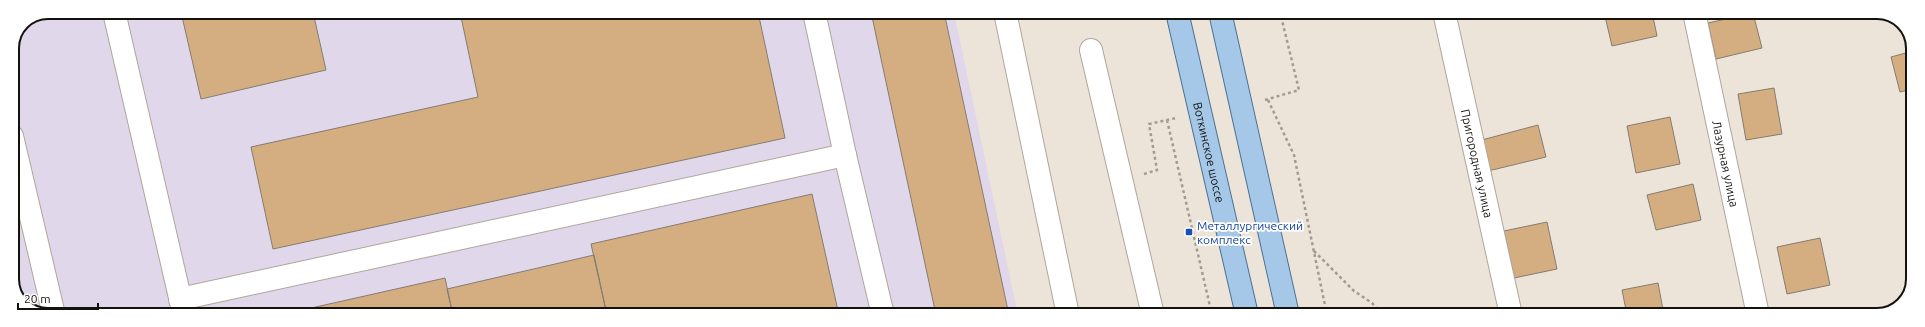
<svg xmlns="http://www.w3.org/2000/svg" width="1925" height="327" viewBox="0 0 1925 327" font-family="Ubuntu,sans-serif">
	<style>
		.commercial { fill: #e1d7eb }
		.building { fill: #d4ae80; stroke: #847c72 }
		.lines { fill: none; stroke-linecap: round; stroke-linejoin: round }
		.minor-casing { stroke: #afa69c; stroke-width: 24 }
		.major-casing { stroke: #4c7192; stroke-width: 24 }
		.path { stroke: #a29b92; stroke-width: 2.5; stroke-dasharray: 3 3; stroke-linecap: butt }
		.minor { stroke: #fff; stroke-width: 22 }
		.major { stroke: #a5c8e8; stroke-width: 22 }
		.transit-dot { fill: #1a4fb4; stroke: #fff; stroke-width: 1.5 }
		.labels { text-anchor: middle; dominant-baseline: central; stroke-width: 3.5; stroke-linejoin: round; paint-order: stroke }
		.street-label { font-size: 12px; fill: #15120e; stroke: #fff }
		.transit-label { font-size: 12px; fill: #164399; stroke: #fff; text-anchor: start }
		.rim { fill: none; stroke: #15120e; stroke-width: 2 }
	</style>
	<rect width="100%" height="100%" fill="#ede4d9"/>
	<path class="commercial" d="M48 12H954L1018 315H43L22 304 12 284V48L23 22Z"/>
	<path class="building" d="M181 12H313L326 70 201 99Z
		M460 12H758L785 138 273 249 251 147 478 97Z
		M871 12H944L1009 315H936Z
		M1604 12H1652L1657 36 1612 46Z
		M1753 13 1762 48 1716 59 1708 23Z
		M1913 51V89L1900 92 1891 57Z
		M1774 88 1782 134 1746 140 1738 94Z
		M1670 117 1680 164 1636 173 1627 126Z
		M1538 125 1546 157 1488 171 1478 141Z
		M1693 184 1701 220 1656 230 1647 195Z
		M812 194 839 315H607L591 244Z
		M1547 222 1557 269 1514 278 1504 231Z
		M1820 238 1830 285 1787 294 1777 247Z
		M594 255 607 315H453L447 289Z
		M445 278 453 315H280Z
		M1658 283 1664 315H1627L1622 290Z"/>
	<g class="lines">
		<defs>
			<g id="minor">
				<path d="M114 12 184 315"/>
				<path d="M814 12 845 155 883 315"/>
				<path d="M1005 12 1068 315"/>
				<path id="s1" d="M1444 12 1511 315"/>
				<path id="s2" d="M1694 12 1758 315"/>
				<path d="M1091 50 1153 315"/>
				<path d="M12 136 54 315"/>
				<path d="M180 299 845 155"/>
			</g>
			<g id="major">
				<path id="s3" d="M1177 12 1247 315"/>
				<path d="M1220 12 1288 315"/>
			</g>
		</defs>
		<use href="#minor" class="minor-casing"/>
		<use href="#major" class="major-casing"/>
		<path class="path" d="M1265 100 1299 90 1280 12
			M1268 100 1294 155 1327 315
			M1167 120 1212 315
			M1144 174 1157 170 1149 124 1176 118
			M1314 251 1354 291 1372 303 1383 315"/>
		<use href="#minor" class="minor"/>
		<use href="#major" class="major"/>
	</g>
	<rect class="transit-dot" x="1185" y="228" width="8" height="8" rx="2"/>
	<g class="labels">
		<g class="street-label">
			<text stroke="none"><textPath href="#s3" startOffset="144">Воткинское шоссе</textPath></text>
			<text stroke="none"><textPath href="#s1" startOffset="155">Пригородная улица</textPath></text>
			<text stroke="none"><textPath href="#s2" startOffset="155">Лазурная улица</textPath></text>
		</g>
		<g class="transit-label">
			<text x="1197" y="225">Металлургический<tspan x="1197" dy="14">комплекс</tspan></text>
		</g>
	</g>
	<path d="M0 0H1925V327H0ZM48 19H1877A29 29 0 0 1 1906 48V279A29 29 0 0 1 1877 308H48A29 29 0 0 1 19 279V48A29 29 0 0 1 48 19Z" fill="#fff" fill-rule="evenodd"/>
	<path class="rim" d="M48 19H1877A29 29 0 0 1 1906 48V279A29 29 0 0 1 1877 308H48A29 29 0 0 1 19 279V48A29 29 0 0 1 48 19Z"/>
	<path d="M18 303v6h80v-6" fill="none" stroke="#15120e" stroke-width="2"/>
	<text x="24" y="303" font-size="12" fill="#15120e" stroke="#ffffff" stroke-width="3" paint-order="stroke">20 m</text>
</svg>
